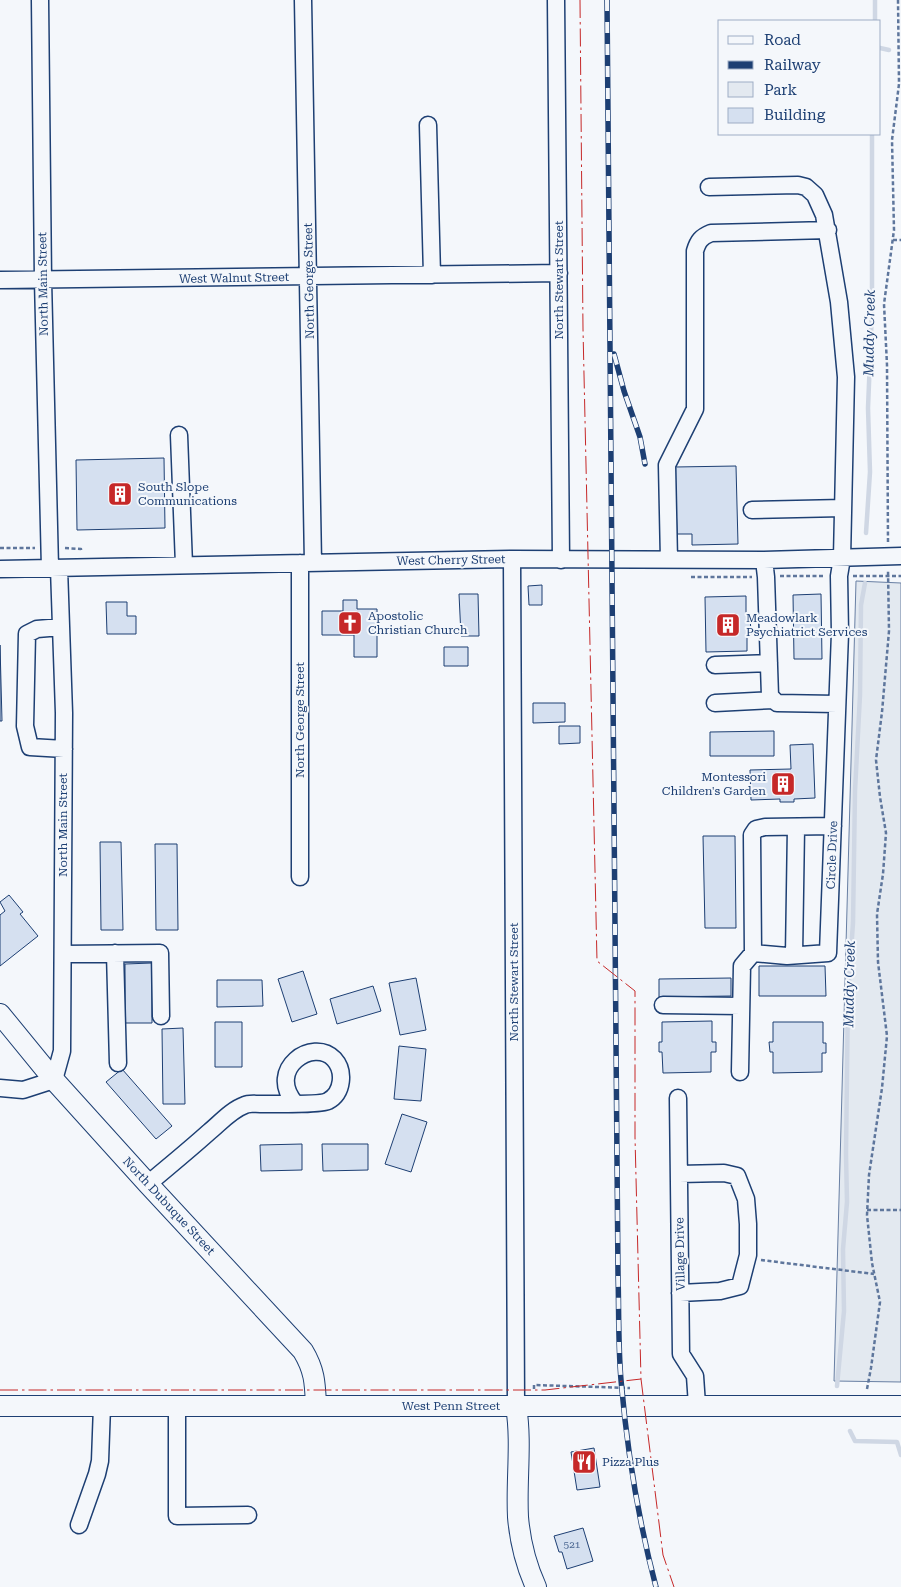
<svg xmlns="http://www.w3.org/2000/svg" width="901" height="1587" viewBox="0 0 901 1587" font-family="'Roboto Serif',serif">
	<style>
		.green { fill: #e3e9f0; stroke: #687fa3 }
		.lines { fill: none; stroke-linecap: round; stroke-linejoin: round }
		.stream { stroke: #cfd7e4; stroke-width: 4.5 }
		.building { fill: #d5e0f0; stroke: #1d3f73 }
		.minor-casing { stroke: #1d3f73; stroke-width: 19 }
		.major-casing { stroke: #1d3f73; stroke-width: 22 }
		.path { stroke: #5e769c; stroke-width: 2.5; stroke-dasharray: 4 2.5; stroke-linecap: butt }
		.minor { stroke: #f4f7fb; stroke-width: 16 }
		.major { stroke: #f4f7fb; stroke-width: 20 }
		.rail-casing { stroke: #1d3f73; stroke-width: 5.5 }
		.rail { stroke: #f4f7fb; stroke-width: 4; stroke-dasharray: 11; stroke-linecap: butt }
		.power { stroke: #c62828; stroke-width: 1; stroke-dasharray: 18 4 2.5 4; stroke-linecap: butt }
		.labels { text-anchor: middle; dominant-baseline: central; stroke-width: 4; stroke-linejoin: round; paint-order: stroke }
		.number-label { font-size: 10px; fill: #4b6792 }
		.street-label { font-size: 12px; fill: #1d3f73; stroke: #f4f7fb }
		.poi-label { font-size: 12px; fill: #1d3f73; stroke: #f4f7fb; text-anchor: start }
		.water-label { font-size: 14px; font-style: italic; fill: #1d3f73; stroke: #f4f7fb }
	</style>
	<rect width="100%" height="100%" fill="#f4f7fb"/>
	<path class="green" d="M856 581 901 583V1382L834 1381Z"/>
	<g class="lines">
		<path class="stream" d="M875 21V0
			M880 48 889 50
			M866 533 870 472 868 408 872 310V134
			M837 1386 844 1311 843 1249 847 1202 846 1154 848 994 853 923 855 791 860 695 861 605 865 583
			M850 1431 855 1441 897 1442 901 1455"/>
	</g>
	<path class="building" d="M164 458 165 528 77 530 76 460Z
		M736 466 738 544 692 545V534H677L675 467Z
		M542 585V605H529L528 586Z
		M459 594H478L479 636H461Z
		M821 594 822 659H794L793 595Z
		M746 596V614H750L751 635H747V651L706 652 705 597Z
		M343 600H357V609H377V657H354V635H322V611H343Z
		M106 602H127V616H136V634H107Z
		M0 645 2 721H0Z
		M444 647H468V666H444Z
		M533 703H565V722L533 723Z
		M559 726H580V743L559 744Z
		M774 731V756H710V732Z
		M813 744 815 798 794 799V802H780V799L751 800 750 770 791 769 790 745Z
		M703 836H735L736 928H705Z
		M100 842H121L123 930H101Z
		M155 844H177L178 930H156Z
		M9 895 23 912 20 914 38 936 0 966V915L5 911 0 902Z
		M152 963V1023H125V964Z
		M759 966H825L826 996H759Z
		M303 971 317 1014 292 1022 278 979Z
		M416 978 426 1030 400 1035 389 983Z
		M731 978V996L659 997V979Z
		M217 980H262L263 1006 217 1007Z
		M373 986 381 1011 337 1024 330 999Z
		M712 1021V1042H716V1052H711V1072L663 1073 662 1052H659V1042H662V1022Z
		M215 1022H242V1067H215Z
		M773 1022H823V1043H826V1053H822V1072L773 1073V1052H770L769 1042H773Z
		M183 1028 185 1104H163L162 1029Z
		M399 1046 426 1049 421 1101 394 1099Z
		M122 1069 172 1126 156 1139 106 1082Z
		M402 1114 427 1122 411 1172 385 1164Z
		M302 1144V1170L261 1171 260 1145Z
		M322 1144H368V1170L323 1171Z
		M594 1448 600 1487 577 1490 571 1452Z
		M583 1528 593 1561 567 1569 562 1552H559L554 1536Z"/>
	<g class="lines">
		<defs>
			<path id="minor" d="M40 0 43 280 50 568
				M303 0 313 563
				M556 0 561 560
				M428 125 432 275
				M709 187 798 185 806 187 815 195 824 215 839 302 846 377 842 558 839 576 840 633 828 953 787 956 753 953 742 966 740 1072
				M0 280 559 273
				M179 435 184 565
				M752 510 843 508
				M512 559 516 1406
				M669 560 667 465 695 409V251C698 241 701 237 711 233L828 230
				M764 560 766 577 770 696 777 703 837 704
				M300 563V877
				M0 569 512 559 764 560 901 556
				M61 627 37 629 27 634 25 726 30 747 64 749
				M715 665 769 663
				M715 703 774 700
				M115 953 118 1063
				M753 953 752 835 756 829 765 827 833 826
				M63 954 160 953 161 1016
				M794 955 796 827
				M663 1005 741 1006
				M0 1088 23 1090 54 1080 62 1051 64 713 59 568
				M678 1098 681 1354 695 1376 697 1405
				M679 1174 724 1173 737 1176 746 1199 748 1224V1255L740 1286 720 1291 680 1293
				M148 1184C168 1167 189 1150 209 1132 220 1123 231 1110 245 1105 249 1103 255 1104 260 1104 272 1104 321 1105 328 1101 343 1093 345 1071 334 1059 313 1037 266 1069 295 1103
				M177 1405V1516L248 1515
				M79 1525 97 1474 100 1461 102 1406"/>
			<path id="major" d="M0 1014 54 1080 148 1184 303 1351C315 1371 315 1384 316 1405
				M0 1406H901
				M516 1406C522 1443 516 1480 518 1517 520 1541 526 1565 536 1587"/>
		</defs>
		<use href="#minor" class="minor-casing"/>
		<use href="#major" class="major-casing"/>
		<path class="path" d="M893 240H901
			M888 542 887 365 884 304 894 230 892 140 899 84 898 0
			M0 548H35
			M65 548 81 549V552
			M780 576H825
			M853 576H901
			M691 577H752
			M867 1210H901
			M761 1260 874 1274
			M534 1389V1385L630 1388
			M867 1389 871 1368 880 1302 872 1263 867 1215 869 1175 882 1088 887 1036 878 962 877 914 883 874 886 833 880 797 876 760 882 712 889 631 888 570"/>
		<use href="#minor" class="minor"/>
		<use href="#major" class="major"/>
		<defs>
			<path id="rail" d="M607 0 618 1274C619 1309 618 1345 621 1380 627 1450 638 1519 656 1587
				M614 354 624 391 640 437 645 464"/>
		</defs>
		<use href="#rail" class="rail-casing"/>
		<use href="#rail" class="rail"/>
		<path class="power" d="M580 0 583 329 597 961 635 991V1137L641 1379 663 1555 674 1587
			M0 1390H545L641 1379"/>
	</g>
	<defs>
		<symbol id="building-square" viewBox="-11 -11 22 22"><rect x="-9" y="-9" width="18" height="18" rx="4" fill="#c62828" stroke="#f4f7fb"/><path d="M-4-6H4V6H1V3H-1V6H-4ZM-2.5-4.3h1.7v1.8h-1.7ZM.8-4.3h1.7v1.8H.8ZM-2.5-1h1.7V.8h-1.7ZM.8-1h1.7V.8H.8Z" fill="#fff"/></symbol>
		<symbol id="church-square" viewBox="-11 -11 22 22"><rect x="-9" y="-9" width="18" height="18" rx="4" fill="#c62828" stroke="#f4f7fb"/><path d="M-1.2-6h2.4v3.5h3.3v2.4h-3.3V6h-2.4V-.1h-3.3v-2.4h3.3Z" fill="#fff"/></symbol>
		<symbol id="restaurant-square" viewBox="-11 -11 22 22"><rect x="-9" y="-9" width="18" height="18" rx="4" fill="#c62828" stroke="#f4f7fb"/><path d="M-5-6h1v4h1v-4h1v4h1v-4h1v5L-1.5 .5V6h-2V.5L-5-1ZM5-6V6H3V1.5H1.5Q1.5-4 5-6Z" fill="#fff"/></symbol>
	</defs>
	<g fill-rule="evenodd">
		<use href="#building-square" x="106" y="480" width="28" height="28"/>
		<use href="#church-square" x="336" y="609" width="28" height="28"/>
		<use href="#building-square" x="714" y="611" width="28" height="28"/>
		<use href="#building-square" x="769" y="770" width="28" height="28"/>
		<use href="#restaurant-square" x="570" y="1448" width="28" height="28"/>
	</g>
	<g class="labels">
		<g class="number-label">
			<text x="572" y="1544">521</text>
		</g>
		<g class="street-label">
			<text transform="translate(234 278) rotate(-1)">West Walnut Street</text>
			<text transform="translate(559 280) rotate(-90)">North Stewart Street</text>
			<text transform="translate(309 281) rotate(-91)">North George Street</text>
			<text transform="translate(43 284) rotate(-91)">North Main Street</text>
			<text transform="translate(451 560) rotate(-1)">West Cherry Street</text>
			<text transform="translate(300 720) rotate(-90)">North George Street</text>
			<text transform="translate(63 825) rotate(-90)">North Main Street</text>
			<text transform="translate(832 855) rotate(-88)">Circle Drive</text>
			<text transform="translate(514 982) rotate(-90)">North Stewart Street</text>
			<text transform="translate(169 1206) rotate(47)">North Dubuque Street</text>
			<text transform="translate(680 1254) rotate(-91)">Village Drive</text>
			<text x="451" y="1406">West Penn Street</text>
		</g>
		<g class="poi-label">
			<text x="138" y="487">South Slope<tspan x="138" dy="14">Communications</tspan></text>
			<text x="368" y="616">Apostolic<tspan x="368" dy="14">Christian Church</tspan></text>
			<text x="746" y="618">Meadowlark<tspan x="746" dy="14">Psychiatrict Services</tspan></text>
			<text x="766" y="777" text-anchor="end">Montessori<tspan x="766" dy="14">Children's Garden</tspan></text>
			<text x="602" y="1462">Pizza Plus</text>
		</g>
		<g class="water-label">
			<text transform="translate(869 333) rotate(-89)">Muddy Creek</text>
			<text transform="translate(849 984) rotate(-89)">Muddy Creek</text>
		</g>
	</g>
	<rect x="718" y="20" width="162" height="115" fill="#f4f7fb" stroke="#9eadc5"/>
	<rect x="728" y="36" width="25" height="8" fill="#f4f7fb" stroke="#9eadc5"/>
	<text x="764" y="45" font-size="15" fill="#1d3f73">Road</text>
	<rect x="728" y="61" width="25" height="8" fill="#1d3f73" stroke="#9eadc5"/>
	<text x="764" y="70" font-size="15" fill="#1d3f73">Railway</text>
	<rect x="728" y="82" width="25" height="15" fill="#e3e9f0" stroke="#9eadc5"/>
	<text x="764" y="95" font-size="15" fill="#1d3f73">Park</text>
	<rect x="728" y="108" width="25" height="15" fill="#d5e0f0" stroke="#9eadc5"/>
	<text x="764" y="120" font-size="15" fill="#1d3f73">Building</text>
</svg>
